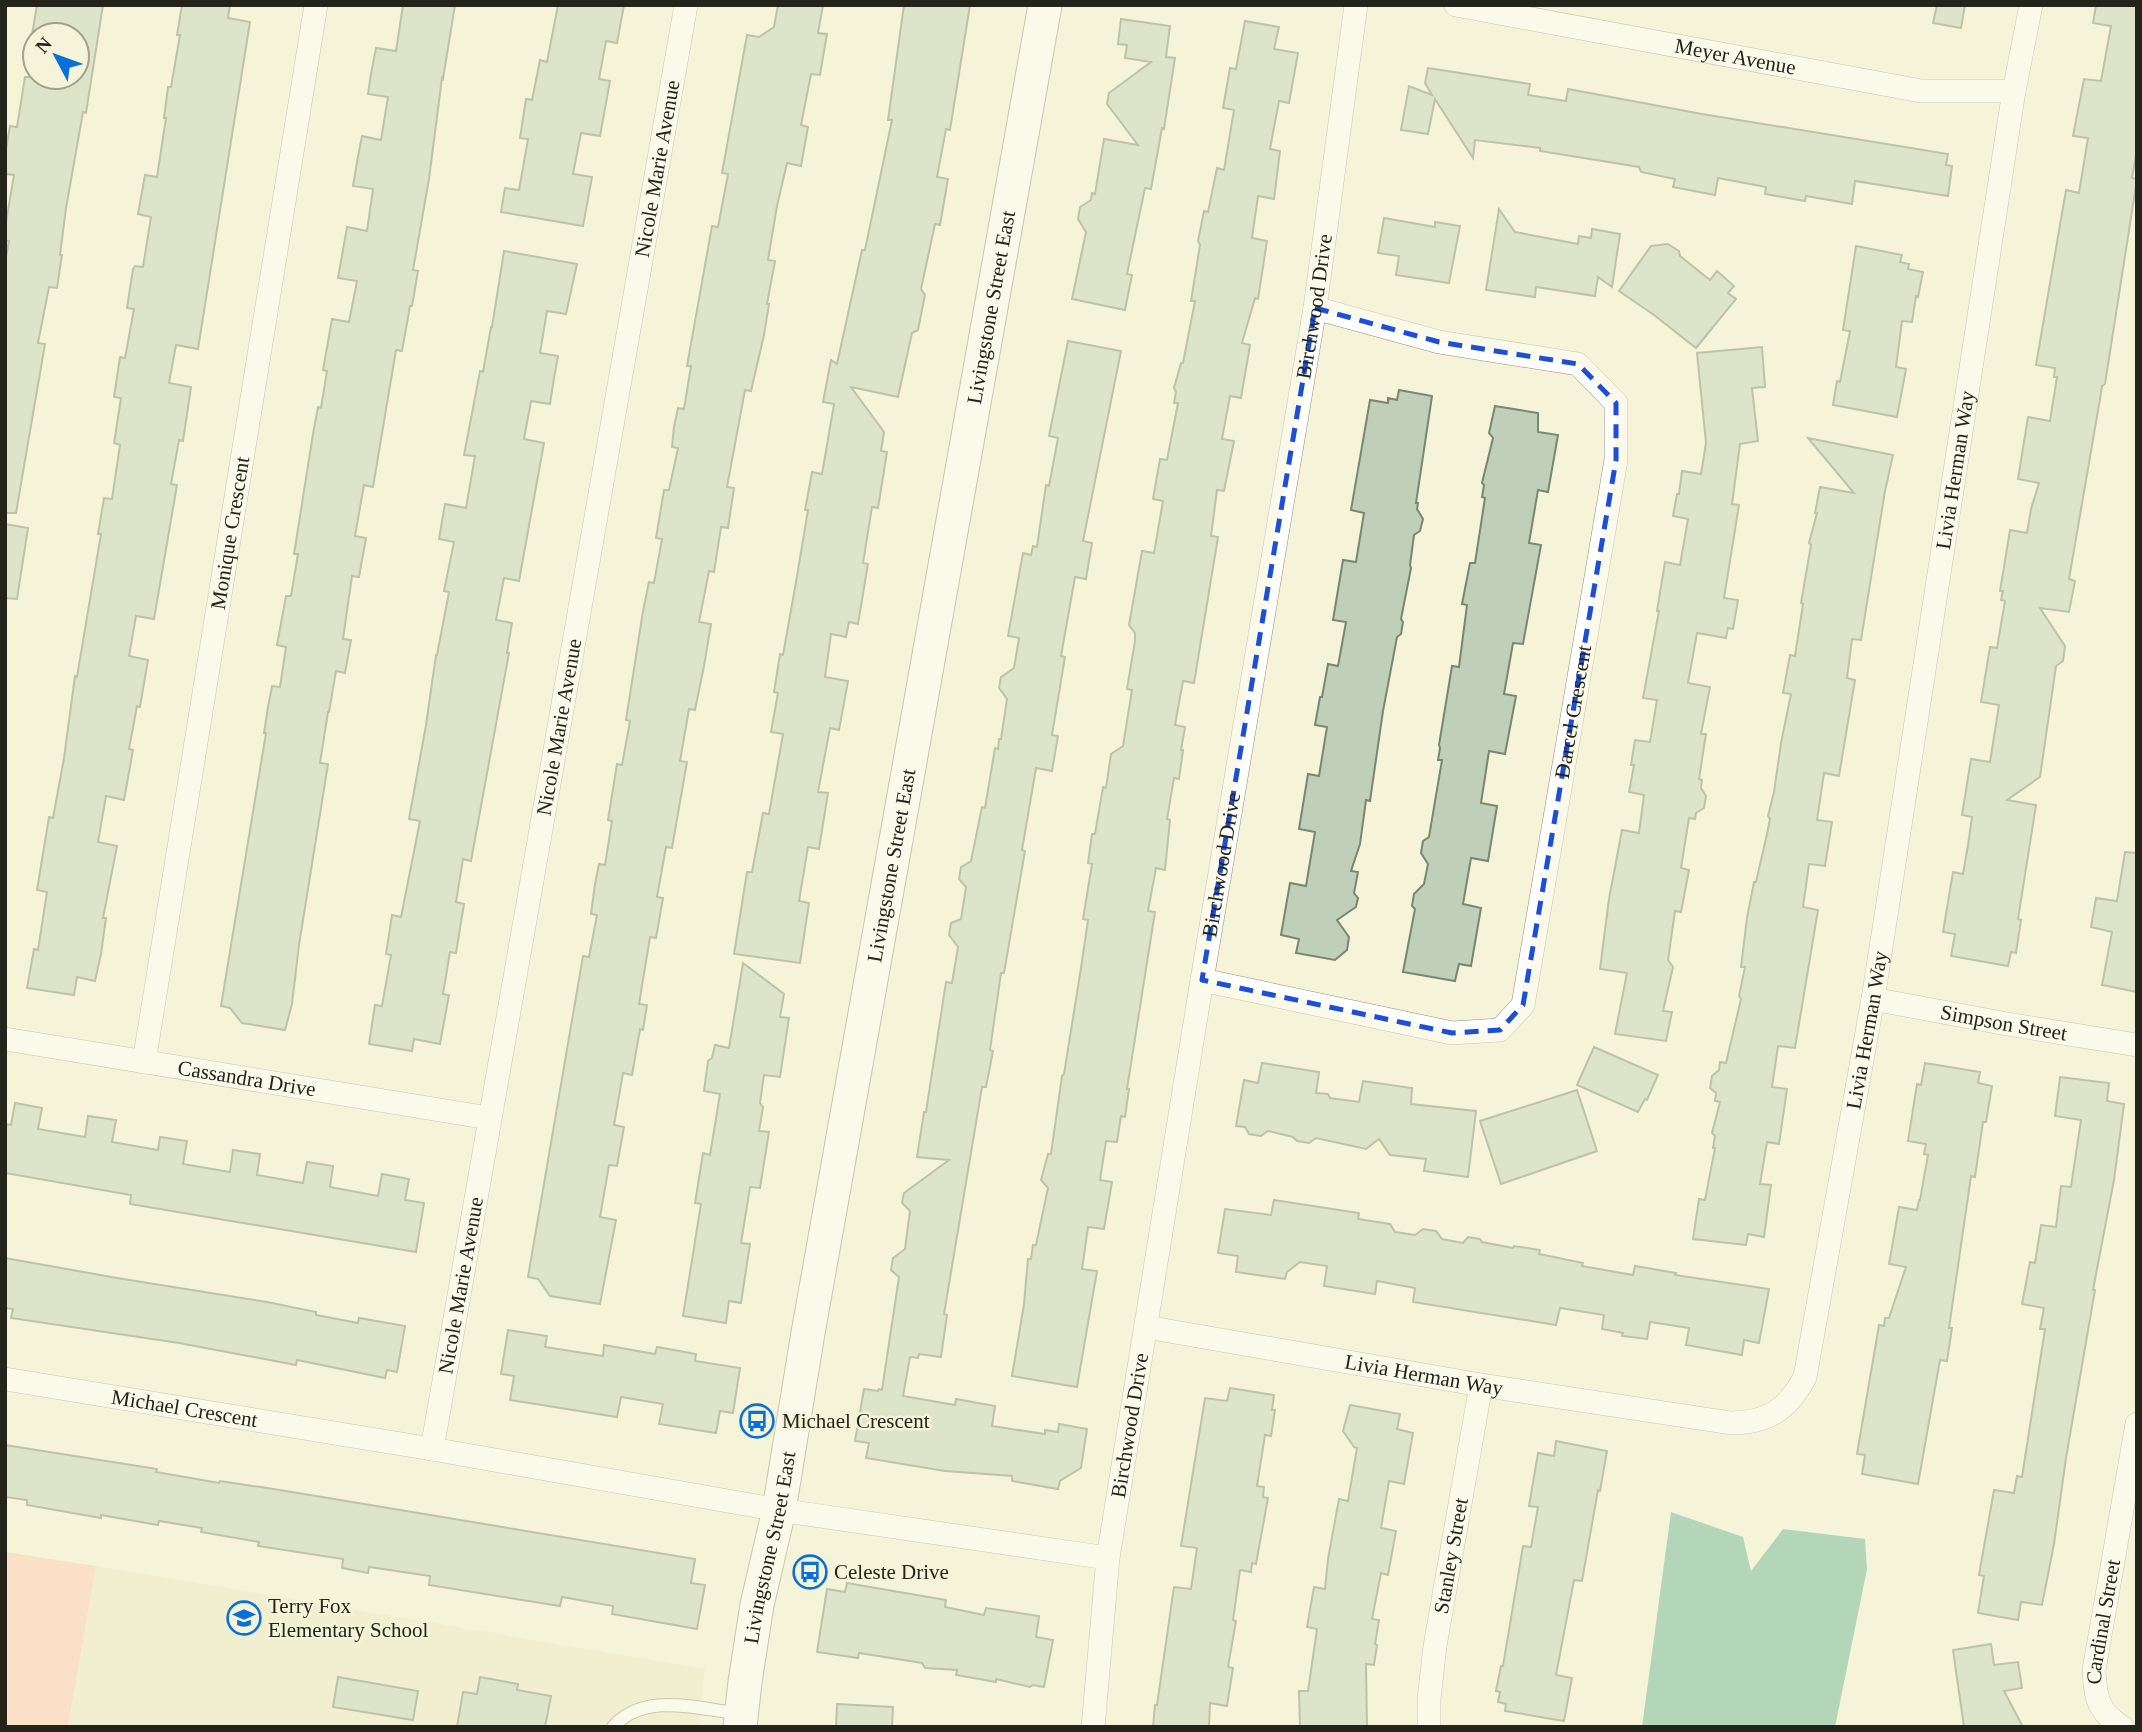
<svg xmlns="http://www.w3.org/2000/svg" width="2142" height="1732" viewBox="0 0 2142 1732" font-family="'Times New Roman',serif">
	<style>
		.built { fill: #ebe9c6 }
		.green { fill: #fec8b1 }
		.water { fill: #64b191 }
		.building { fill: #c0d0b8; stroke: #788771; stroke-width: 2 }
		.lines { fill: none; stroke-linecap: round; stroke-linejoin: round }
		.lane-casing { stroke: #919076; stroke-width: 14 }
		.street-casing { stroke: #919076; stroke-width: 24 }
		.secondary-casing { stroke: #919076; stroke-width: 35 }
		.lane { stroke: #fff; stroke-width: 12 }
		.street { stroke: #fff; stroke-width: 23 }
		.secondary { stroke: #fff; stroke-width: 33 }
		.marked { fill: none; stroke: #1d4ed8; stroke-width: 5; stroke-dasharray: 14 9; stroke-linejoin: round }
		.labels { text-anchor: middle; dominant-baseline: central; stroke-width: 5; stroke-linejoin: round; paint-order: stroke }
		.street-label { font-size: 21px; fill: #25241a; stroke: #f5f4d8 }
		.poi-label { font-size: 21px; fill: #25241a; stroke: #f5f4d8; text-anchor: start }
	</style>
	<rect width="100%" height="100%" fill="#f5f4d8"/>
	<path class="built" d="M96 1566 705 1669 699 1727H68Z"/>
	<path class="green" d="M5 1552 96 1566 68 1727H5Z"/>
	<path class="water" d="M1671 1512 1743 1537 1751 1571 1783 1529 1865 1539 1867 1569 1835 1727H1642Z"/>
	<path class="building" d="M37 5H103L86 113 83 112 66 208 60 255H62L57 288 49 287 38 343 45 344 16 513H5V262L9 241H5V228L14 175 5 174V155L10 126 17 127 25 77H77V35H32Z
		M182 5H230L228 18 250 22 198 349 176 345 169 383 191 387 183 441 179 440 171 484 177 485 154 619 136 616 129 656 148 660 140 707 137 706 129 749 133 750 124 800 106 796 98 842 117 846 103 918H106L101 954 95 981 77 977 74 995 27 988 34 949 38 950 47 892 37 890 49 817 53 818 64 758 75 676 77 677 101 534H98L104 498 112 499 120 445 114 443 121 398 114 397 120 357 125 358 134 309 127 308 133 269 135 266 143 267 151 217 138 214 145 175 157 177 166 118H164L168 87H171L180 35H177Z
		M403 5H455L443 79 442 78 429 179 413 270 418 271 412 306H410L402 351 396 350 373 487 364 485 355 536 366 538 359 577 352 576 343 639 351 640 345 673 336 671 329 712H328L320 763 328 764 299 945 292 1004 285 1030 242 1023 230 1008 221 1006 266 733H264L268 707 272 686 280 687 286 647 277 645 286 596H291L298 554H294L313 434 318 407 321 408 327 371 323 370 332 319 349 322 357 281 338 278 347 227 367 231 373 189 353 186 357 162 362 136 381 140 388 97 368 94 371 74 376 48 396 51Z
		M558 5H624L617 43 606 41 599 79 610 81 600 136 581 133 573 174 592 177 583 226 501 212 505 188 519 190 528 139 520 138 526 99 532 100 540 60 547 62Z
		M778 5H823L818 33 827 34 820 75 811 74 801 125 808 127 801 166 787 163 777 206 768 260 775 261 767 304H769L764 335 751 391 745 390 727 487 734 488 728 528 721 527 714 572 709 571 699 622 711 624 704 666 695 710 689 709 680 761 687 762 672 848 666 847 657 897 663 898 656 938 650 937 639 1004 647 1005 643 1030 640 1029 632 1075 623 1073 614 1125 624 1127 617 1166 609 1165 600 1217 616 1220 600 1304 550 1296 538 1279 528 1277 583 956 589 957 597 915 591 914 595 884 599 864 605 865 612 821 608 820 613 789 617 764 622 765 630 721 626 720 643 611 649 582 654 583 662 539 656 538 664 490H669L678 448 672 447 674 427 678 408 684 409 691 366H687L712 226 718 227 728 174 722 173 747 35 759 37 774 27Z
		M904 5H970L950 130 946 129 937 177 948 179 940 225 935 224 921 289 925 295 918 330 912 333 898 397 851 387 884 432 881 451 887 452 878 508 872 507 863 563 868 564 858 624 849 622 846 637 831 634 825 677 848 681 839 730 830 728 818 792 828 793 819 849 808 847 799 901 809 903 800 963 734 954 747 872H752L763 813 769 814 783 734 771 732 778 693 774 692 780 654 783 655 796 582 808 510H805L812 472 822 474 834 404 823 402 831 360 837 364 862 250H865L892 120H888Z
		M1937 5H1965L1961 28 1933 23Z
		M2096 5H2137V149L2132 178 2137 179 2105 384 2102 386 2100 399 2069 579 2075 581 2069 612 2040 608 2065 646 2063 661 2056 666 2040 777 2007 800 2036 805 2018 919 2021 920 2016 953 2011 952 2008 966 1951 956 1955 934 1943 932 1953 872 1963 874 1968 845 1972 817 1962 815 1971 759 1990 762 1999 705 1981 702 1990 647 1997 648 2005 601 2001 600 2003 591H2000L2010 530 2027 533 2031 509 2039 483 2018 479 2028 417 2050 421 2057 377H2054L2055 368 2036 365 2066 190 2079 193 2088 138 2073 136 2084 79 2101 81 2111 26 2093 23Z
		M1121 19 1170 26 1166 57 1175 58 1164 129 1162 128 1151 189 1145 188 1127 274 1132 275 1125 310 1072 299 1086 232 1078 219 1080 207 1091 200 1092 193 1095 194 1104 139 1138 145 1107 104 1109 93 1151 62 1125 58 1127 45 1118 44Z
		M1245 21 1279 27 1274 49 1298 53 1289 103 1279 101 1270 149 1280 151 1274 199 1258 196 1252 238 1267 241 1258 299 1255 298 1242 343 1250 345 1241 398 1230 396 1222 439 1234 441 1224 491 1217 490 1211 536 1218 537 1194 683 1183 681 1175 725 1185 727 1181 750H1183L1179 779 1174 778 1167 819 1170 820 1165 870 1156 868 1148 911 1155 912 1127 1089H1129L1125 1117 1121 1116 1117 1142 1106 1141 1100 1180 1112 1182 1104 1229 1088 1227 1082 1269 1097 1271 1077 1387 1012 1376 1024 1304 1028 1259H1031L1033 1245H1036L1048 1188 1041 1180 1048 1154H1051L1062 1076 1064 1074 1081 968 1088 920 1083 919 1092 864 1088 863 1092 834H1095L1103 787 1106 788 1111 754 1123 746 1132 690 1127 689 1135 641V633L1129 625 1142 551 1154 553 1163 501 1153 499 1160 459 1167 460 1178 403H1174L1176 392 1174 388 1181 363H1183L1195 301H1191L1200 245 1198 241 1204 211 1208 212 1217 168 1224 170 1234 110 1223 108 1230 68 1236 69Z
		M1428 68 1530 84 1528 95 1566 101 1568 89 1702 114 1948 154 1946 165 1952 166 1948 196 1855 181 1852 204 1806 196 1805 201 1765 194 1766 187 1718 178 1715 195 1673 187 1675 179 1641 172 1639 167 1540 151V148L1475 140 1473 158 1435 99 1428 134 1401 130 1409 86 1432 95 1425 83Z
		M1499 209 1515 232 1578 244 1579 236 1591 238 1592 229 1620 234 1612 287 1598 277 1595 296 1536 287 1535 297 1486 290Z
		M1384 218 1435 227V222L1460 226 1449 283 1396 275 1399 256 1378 253Z
		M1668 244 1679 251 1680 256 1710 280 1717 271 1734 286 1728 293 1736 299 1696 348 1654 315 1619 291 1651 246Z
		M1856 246 1902 255 1900 262 1909 264 1908 269 1923 272 1918 297 1916 296 1912 322 1902 321 1896 367 1906 369 1897 417 1833 405 1837 381 1840 382 1850 331 1843 330Z
		M504 251 577 264 566 314 547 311 540 353 558 356 554 378 550 404 531 401 524 439 544 443 519 581 504 578 496 620 512 623 507 653H509L471 861 463 859 456 902 464 904 456 953 450 952 443 994 449 995 440 1044 414 1039 412 1051 369 1044 375 1005 382 1006 391 955 386 954 392 915 401 917 420 821 409 819 426 725 436 655H437L449 592 444 591 454 542 439 539 445 504 466 508 475 456 464 455 480 371 483 372 491 327H492Z
		M1068 341 1121 351 1083 541 1092 543 1086 579 1075 577 1061 656 1065 657 1052 735 1058 736 1052 771 1036 768 1022 850 1025 851 1004 973H1001L990 1050 993 1051 986 1087H982L944 1314 947 1315 941 1357 919 1354 918 1358 910 1357 903 1396 955 1405 956 1399 995 1406 992 1426 1045 1434V1430L1058 1432 1059 1424 1087 1429 1081 1468 1060 1481 1058 1489 1012 1481V1476L945 1471 866 1458 869 1443 855 1441 864 1389 878 1391 879 1389 882 1390 899 1277 891 1270 893 1258 905 1249 910 1211 902 1203 904 1193 949 1160 917 1157 924 1112H926L946 982 952 983 958 947 949 935 951 923 961 919 966 887 959 879 961 867 971 861 982 807 985 808 995 748 998 749 999 739H1001L1007 699 999 688 1001 677 1014 668 1019 638 1008 636 1023 553 1031 555 1033 546 1037 547 1046 485 1049 486 1058 438 1049 436Z
		M1762 347 1765 387 1752 388 1758 441 1740 444 1732 504 1739 505 1724 598 1738 600 1733 629 1728 628 1726 638 1697 633 1688 683 1710 687 1701 734H1706L1699 779 1702 780 1701 788 1706 796 1704 808 1696 813 1695 819 1689 818 1681 868 1689 870 1681 912 1675 911 1668 960 1673 967 1663 1011 1672 1012 1666 1041 1615 1034 1627 973 1600 969 1609 899 1622 830 1639 833 1644 795 1629 792 1634 765H1631L1635 740 1650 742 1657 700 1643 698 1659 611H1657L1665 562 1680 565 1688 519 1673 516 1677 494H1679L1682 471 1701 474 1706 443 1697 353Z
		M1399 390 1432 396 1416 503H1418L1417 509 1423 519 1420 531 1414 535 1410 565 1411 568 1401 619 1403 622 1401 634 1397 637 1383 711 1370 801 1366 800 1360 844 1351 871 1358 872 1354 893 1358 898 1356 907 1337 920 1349 937 1347 950 1335 960 1296 953 1299 939 1281 935 1290 883 1306 886 1315 832 1299 829 1308 774 1319 776 1327 727 1315 725 1320 697H1322L1328 664 1338 666 1346 622 1333 620 1343 560 1356 562 1364 513 1351 510 1370 400 1388 403V398L1397 400Z
		M1495 406 1538 413V432L1558 435 1548 492 1538 490 1529 543 1541 545 1523 644 1513 643 1504 694 1516 696 1505 754 1489 751 1481 803 1497 806 1488 861 1471 858 1463 904 1481 908 1471 966 1459 964 1455 981 1403 972 1415 909 1412 906 1414 894 1424 884 1428 864 1421 853 1423 841 1429 837 1442 760H1438L1440 748 1439 745 1452 666 1459 667 1467 605 1462 604 1470 563H1475L1485 498 1482 497 1484 485 1482 483 1493 438 1489 433Z
		M1808 438 1893 455 1885 491 1861 640 1852 639 1847 678 1855 680 1839 776 1824 773 1817 820 1832 822 1825 866 1809 864 1803 907 1818 910 1795 1048 1778 1046 1772 1087 1787 1089 1779 1144 1767 1142 1760 1184 1771 1185 1764 1237 1748 1234 1746 1245 1693 1239 1699 1199 1705 1200 1715 1148H1713L1715 1136 1712 1133 1720 1102 1715 1101 1716 1093 1710 1088 1712 1076 1719 1070 1720 1062 1726 1063 1741 999 1739 996 1745 967H1741L1747 918 1754 882H1756L1767 834 1770 819 1768 816 1774 792 1781 743 1791 694 1783 693 1790 655 1795 656 1803 604 1801 603 1811 545 1809 543 1817 513H1815L1820 487 1854 493Z
		M5 524 28 528 17 599 5 598Z
		M2125 852 2137 853V992L2102 985 2112 932 2091 927 2096 898 2117 901Z
		M743 963 784 994 780 1017 789 1018 780 1077 764 1075 760 1103 763 1107 759 1131 769 1132 760 1188 750 1187 741 1243 750 1244 741 1303 729 1301 726 1323 683 1316 701 1204 695 1203 703 1153 710 1155 720 1094 704 1091 708 1061 712 1058 715 1045 729 1048Z
		M1594 1047 1658 1075 1647 1100 1645 1099 1638 1112 1577 1085Z
		M1262 1063 1319 1072 1316 1093 1328 1094 1330 1098 1359 1102 1363 1081 1412 1088 1411 1104 1476 1111 1468 1177 1424 1171 1426 1159 1390 1155 1379 1139 1366 1149 1316 1138 1309 1143 1297 1141 1293 1137 1268 1131 1261 1136 1249 1134 1245 1127 1236 1126 1244 1080 1258 1083Z
		M1925 1063 1980 1072 1978 1083 1992 1086 1986 1122H1983L1975 1177 1971 1176 1949 1328H1952L1947 1361 1940 1360 1918 1484 1862 1474 1865 1455 1857 1454 1879 1325 1884 1326 1885 1318H1889L1906 1267 1889 1264 1899 1207 1917 1210 1919 1200H1920L1928 1155 1924 1154 1926 1144 1908 1141 1917 1084 1921 1085Z
		M2060 1077 2109 1083 2107 1101 2124 1104 2114 1180 2093 1290H2095L2066 1458 2054 1544 2042 1605 2021 1602 2018 1620 1978 1613 1984 1576 1979 1575 1994 1490 2014 1493 2017 1476 2022 1477 2045 1329H2040L2044 1308 2022 1304 2030 1262 2035 1263 2041 1225 2056 1227 2061 1186 2071 1187 2081 1120 2055 1116Z
		M1577 1090 1597 1151 1501 1184 1480 1121Z
		M15 1103 42 1108 38 1129 85 1137 88 1116 116 1120 112 1142 158 1150 160 1137 187 1141 183 1164 230 1172 233 1150 260 1154 257 1175 303 1183 307 1162 333 1166 330 1187 378 1196 382 1174 409 1179 405 1200 424 1203 416 1252 130 1204 131 1195 5 1173V1124L11 1125Z
		M1274 1200 1359 1213 1358 1219 1390 1224 1395 1232 1415 1235 1423 1229 1436 1231 1442 1239 1463 1243 1468 1237 1480 1239 1482 1242 1513 1248 1514 1246 1540 1250 1539 1254 1583 1263 1582 1266 1633 1275 1635 1266 1676 1273 1675 1275 1769 1289 1759 1343 1744 1340 1742 1355 1686 1345 1689 1328 1650 1322 1647 1339 1622 1336 1623 1333 1602 1329 1604 1315 1560 1308 1556 1325 1413 1302 1415 1288 1377 1281 1375 1294 1324 1286 1327 1266 1300 1262 1287 1272 1285 1279 1236 1272 1238 1256 1218 1253 1225 1209 1271 1215Z
		M5 1258 117 1278 267 1302 316 1312V1315L358 1323 359 1318 405 1326 397 1372 387 1370 385 1378 297 1360 296 1365 179 1343 11 1318 13 1309 5 1308Z
		M508 1330 547 1336 545 1347 603 1356 604 1345 655 1354 657 1347 696 1354 695 1361 740 1368 733 1413 720 1411 716 1433 659 1424 663 1404 621 1397 617 1417 510 1400 514 1376 501 1374Z
		M1230 1388 1274 1395 1272 1410H1275L1271 1436 1265 1435 1257 1486 1264 1487 1263 1497 1268 1498 1256 1564 1252 1563 1251 1572 1240 1570 1233 1620 1236 1621 1228 1667 1233 1668 1227 1706 1210 1703 1209 1727H1153L1155 1705H1157L1174 1587 1191 1589 1197 1548 1181 1546 1205 1398 1227 1401Z
		M1350 1405 1400 1414 1397 1429 1413 1433 1404 1484 1389 1481 1381 1528 1396 1531 1388 1575 1381 1573 1372 1619 1379 1620 1375 1644 1377 1645 1374 1665 1366 1664 1367 1727H1300L1299 1691H1308L1317 1629 1307 1627 1314 1587 1325 1589 1328 1559 1339 1499 1348 1501 1357 1448 1354 1447 1343 1431Z
		M1556 1441 1607 1451 1600 1491 1598 1490 1582 1581 1574 1580 1556 1675 1572 1678 1564 1721 1505 1711 1506 1704 1498 1702 1500 1692 1496 1691 1501 1666H1503L1523 1546 1531 1547 1538 1507 1529 1506 1538 1453 1554 1456Z
		M5 1445 157 1469 156 1472 219 1483 220 1481 280 1490 695 1559 691 1583 705 1585 697 1629 612 1614 613 1606 562 1597 560 1606 429 1585 430 1576 369 1567 368 1573 342 1568 343 1559 258 1546 259 1542 201 1532 202 1528 159 1521 158 1525 101 1515V1518L27 1505V1500L5 1497Z
		M847 1583 946 1600 945 1607 984 1615 986 1608 1039 1616 1036 1637 1053 1640 1044 1687 1033 1685 1030 1687 996 1679V1682L956 1675 957 1670 925 1668 922 1663 859 1653 858 1658 817 1652 827 1589 845 1592Z
		M1991 1644 1994 1665 2018 1662 2022 1688 2004 1691 2023 1727H1964L1953 1650Z
		M338 1677 418 1691 413 1720 333 1707Z
		M480 1677 518 1684 517 1690 551 1696 545 1727H457L463 1692 477 1694Z
		M837 1704 893 1707 892 1727H836Z"/>
	<g class="lines">
		<defs>
			<path id="lane" d="M613 1727C645 1691 699 1709 741 1714"/>
			<g id="street">
				<path id="s1" d="M1456 5 1921 91H2014"/>
				<path id="s2" d="M1202 980 1452 1033 1500 1030 1523 1005 1616 460V403L1578 364 1439 342 1315 308"/>
				<path id="s3" d="M1873 999 2007 1024 2137 1045"/>
				<path id="s4" d="M5 1039 489 1118"/>
				<path id="s5" d="M144 1062 316 5"/>
				<path id="s6" d="M1146 1327 1481 1385 1731 1423C1768 1423 1788 1409 1805 1377L1873 999 2014 91 2031 5"/>
				<path id="s7" d="M5 1379 432 1449 779 1510 1108 1558"/>
				<path id="s8" d="M432 1449 686 5"/>
				<path id="s9" d="M1093 1727 1108 1558 1202 980 1315 308 1356 5"/>
				<path id="s10" d="M1429 1727V1699L1435 1646 1481 1385"/>
				<path id="s11" d="M2122 1727C2098 1712 2095 1697 2094 1670L2137 1424"/>
			</g>
			<g id="secondary">
				<path id="s12" d="M740 1727 745 1682 757 1605 779 1510 808 1333 1045 5"/>
			</g>
		</defs>
		<use href="#lane" class="lane-casing"/>
		<use href="#street" class="street-casing"/>
		<use href="#secondary" class="secondary-casing"/>
		<use href="#lane" class="lane"/>
		<use href="#street" class="street"/>
		<use href="#secondary" class="secondary"/>
	</g>
	<path d="M0 0H2142V1732H0ZM1315 308 1439 342 1578 364 1616 403V460L1523 1005 1500 1030 1452 1033 1202 980Z" fill="#f5f4d8" fill-opacity=".55" fill-rule="evenodd"/>
	<path class="marked" d="M1315 308 1439 342 1578 364 1616 403V460L1523 1005 1500 1030 1452 1033 1202 980Z"/>
	<defs>
		<symbol id="bus-ring" viewBox="-11 -11 22 22"><circle r="9.5" fill="#f5f4d8" stroke="#0870d8" stroke-width="1.5"/><path d="M-5-6H5V4H4V6H2V4H-2V6H-4V4H-5ZM-3.5-4V0h7V-4ZM-3.5 1.2v1.5H-2V1.2ZM2 1.2v1.5H3.5V1.2Z" fill="#0870d8"/></symbol>
		<symbol id="school-ring" viewBox="-11 -11 22 22"><circle r="9.5" fill="#f5f4d8" stroke="#0870d8" stroke-width="1.5"/><path d="M0-5L7-2L0 1L-7-2ZM-4 1L0 2.5L4 1V4Q0 6-4 4Z" fill="#0870d8"/></symbol>
	</defs>
	<g fill-rule="evenodd">
		<use href="#bus-ring" x="738" y="1402" width="38" height="38"/>
		<use href="#bus-ring" x="791" y="1553" width="38" height="38"/>
		<use href="#school-ring" x="225" y="1599" width="38" height="38"/>
	</g>
	<g class="labels">
		<g class="street-label">
			<text stroke="none"><textPath href="#s1" startOffset="284">Meyer Avenue</textPath></text>
			<text stroke="none"><textPath href="#s8" startOffset="1300">Nicole Marie Avenue</textPath></text>
			<text stroke="none"><textPath href="#s9" startOffset="1438">Birchwood Drive</textPath></text>
			<text stroke="none"><textPath href="#s12" startOffset="1442">Livingstone Street East</textPath></text>
			<text stroke="none"><textPath href="#s6" startOffset="1605">Livia Herman Way</textPath></text>
			<text stroke="none"><textPath href="#s5" startOffset="536">Monique Crescent</textPath></text>
			<text stroke="none"><textPath href="#s2" startOffset="635">Darcel Crescent</textPath></text>
			<text stroke="none"><textPath href="#s8" startOffset="733">Nicole Marie Avenue</textPath></text>
			<text stroke="none"><textPath href="#s12" startOffset="875">Livingstone Street East</textPath></text>
			<text stroke="none"><textPath href="#s9" startOffset="872">Birchwood Drive</textPath></text>
			<text stroke="none"><textPath href="#s3" startOffset="133">Simpson Street</textPath></text>
			<text stroke="none"><textPath href="#s6" startOffset="1038">Livia Herman Way</textPath></text>
			<text stroke="none"><textPath href="#s4" startOffset="245">Cassandra Drive</textPath></text>
			<text stroke="none"><textPath href="#s8" startOffset="166">Nicole Marie Avenue</textPath></text>
			<text stroke="none"><textPath href="#s6" startOffset="282">Livia Herman Way</textPath></text>
			<text stroke="none"><textPath href="#s7" startOffset="182">Michael Crescent</textPath></text>
			<text stroke="none"><textPath href="#s9" startOffset="304">Birchwood Drive</textPath></text>
			<text stroke="none"><textPath href="#s12" startOffset="182">Livingstone Street East</textPath></text>
			<text stroke="none"><textPath href="#s10" startOffset="173">Stanley Street</textPath></text>
			<text stroke="none"><textPath href="#s11" startOffset="116">Cardinal Street</textPath></text>
		</g>
		<g class="poi-label">
			<text x="782" y="1421">Michael Crescent</text>
			<text x="834" y="1572">Celeste Drive</text>
			<text x="268" y="1606">Terry Fox<tspan x="268" dy="24">Elementary School</tspan></text>
		</g>
	</g>
	<rect width="2142" height="1732" fill="none" stroke="#25241a" stroke-width="14"/>
	<g transform="translate(56 56) rotate(311)"><circle r="33" fill="#f5f4d8" stroke="#a2a18c" stroke-width="2"/>
	<path d="M0-5L12 26L0 18L-12 26Z" fill="#0870d8"/>
	<text y="-10" font-size="19" font-weight="bold" text-anchor="middle" fill="#25241a">N</text>
	</g>
</svg>
